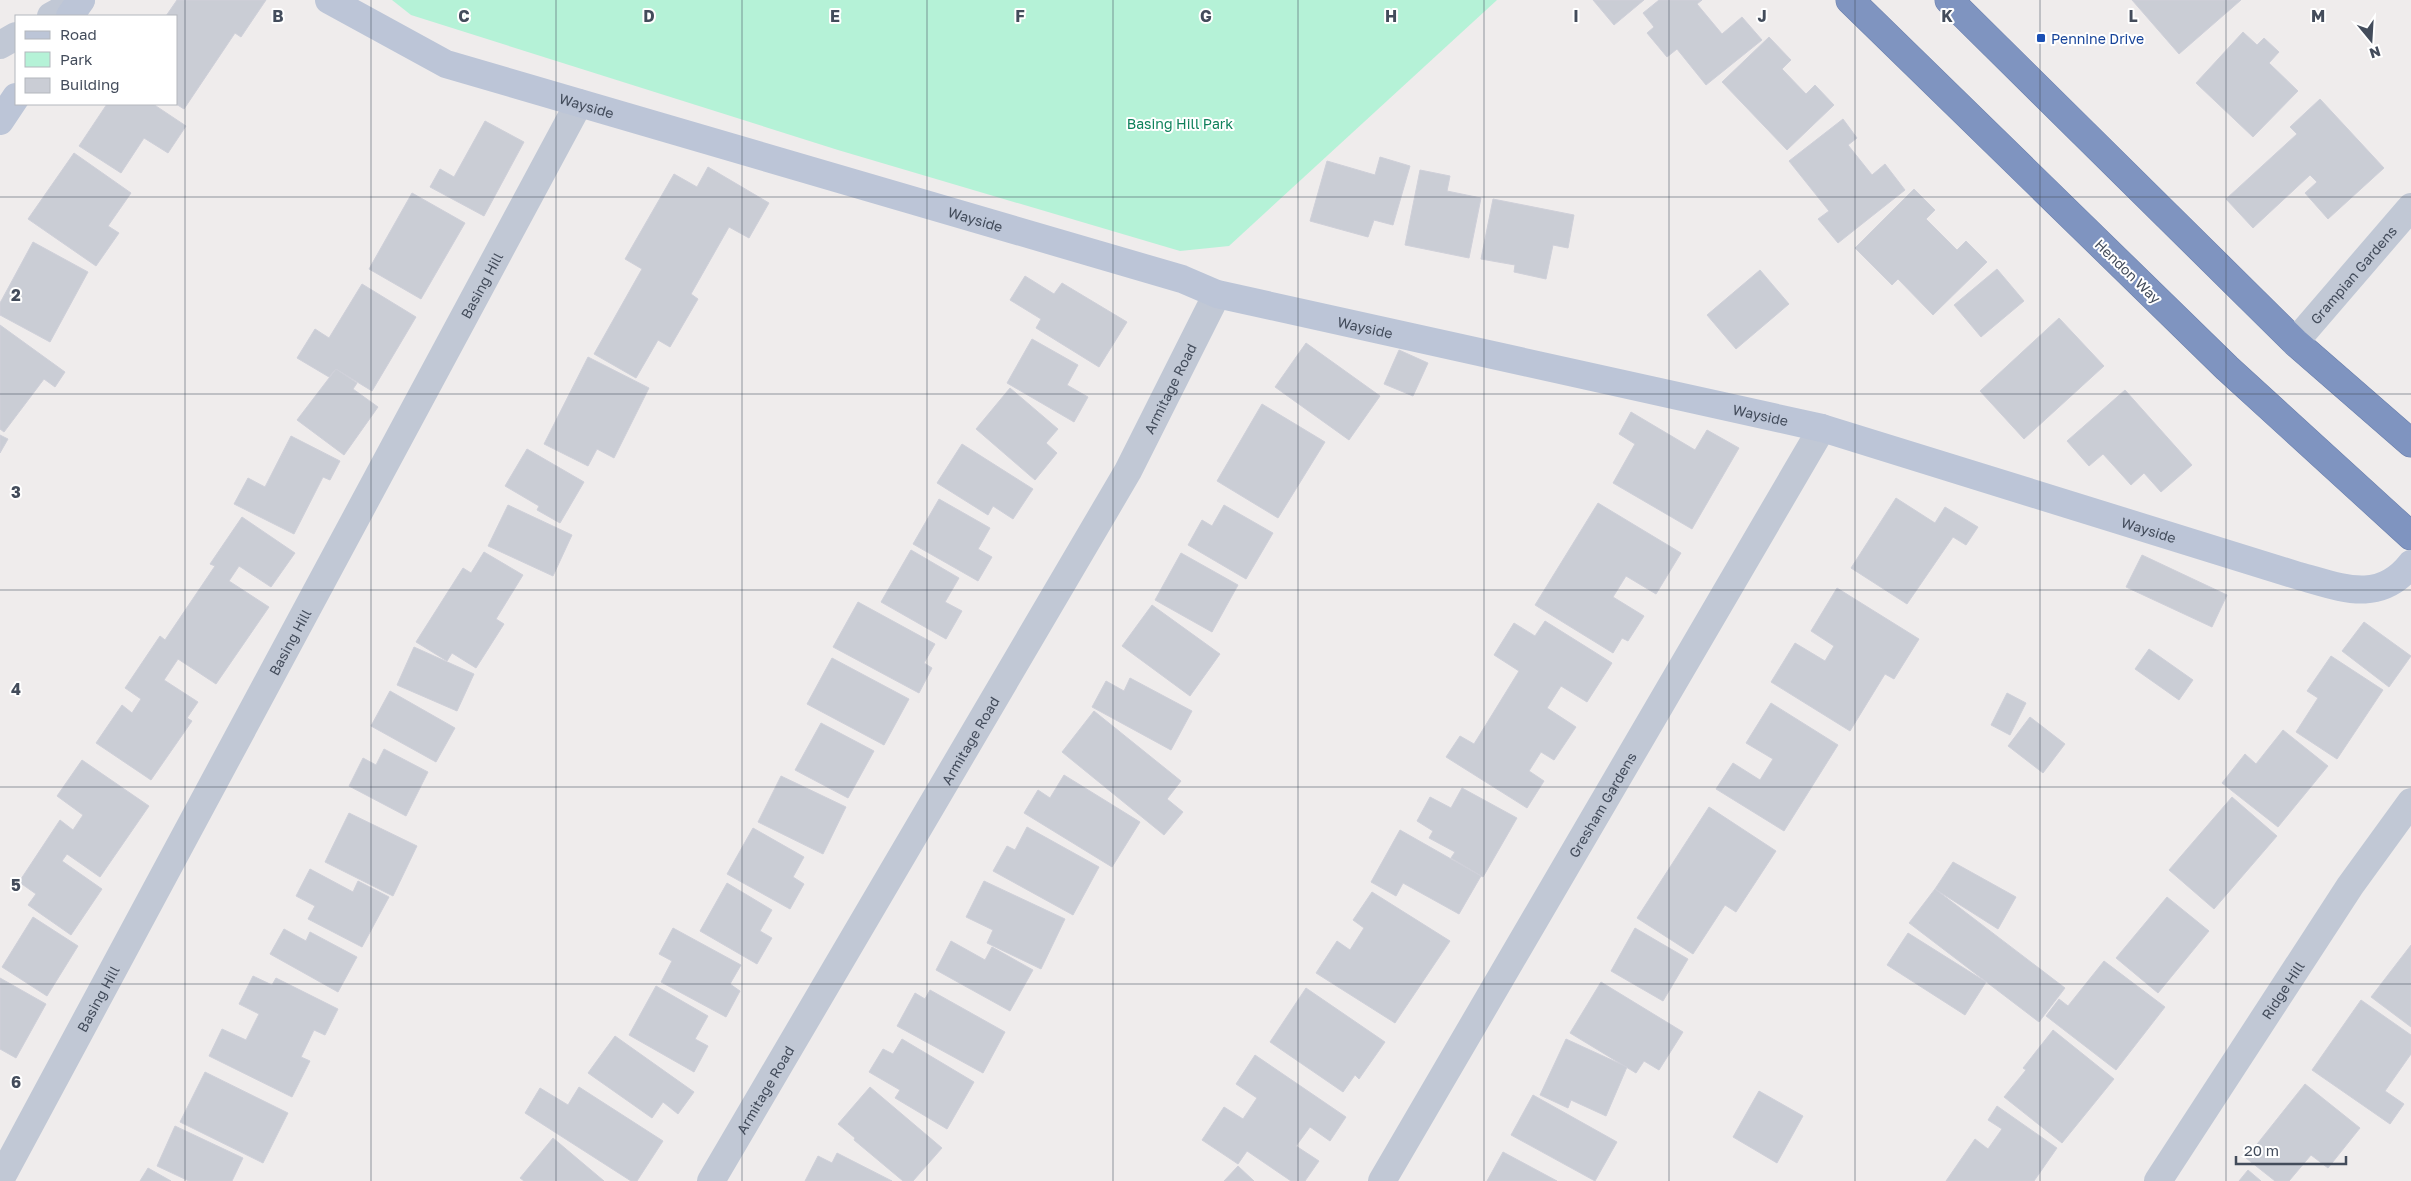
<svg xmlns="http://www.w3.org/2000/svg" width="2411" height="1181" viewBox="0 0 2411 1181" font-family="'Golos Text',sans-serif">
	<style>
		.green { fill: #b5f2d7 }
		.building { fill: #cacdd5; stroke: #cfd0d9 }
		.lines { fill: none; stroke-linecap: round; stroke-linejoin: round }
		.highway-casing { stroke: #6a7fac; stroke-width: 29 }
		.street { stroke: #c1c8d5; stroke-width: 28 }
		.secondary { stroke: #bcc5d7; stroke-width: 28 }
		.highway { stroke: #7f94c0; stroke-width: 28 }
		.grid { fill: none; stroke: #434c5b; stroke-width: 1; stroke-opacity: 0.55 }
		.transit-dot { fill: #1a4fb4; stroke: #fff; stroke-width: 2 }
		.labels { text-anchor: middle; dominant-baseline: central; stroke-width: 4; stroke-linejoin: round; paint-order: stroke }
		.transit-label { font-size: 14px; fill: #164399; stroke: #fff; text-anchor: start }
		.street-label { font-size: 14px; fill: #434c5b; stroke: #fff }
		.park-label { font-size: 14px; fill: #0f815b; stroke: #fff }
		.grid-label { font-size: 16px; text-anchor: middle; font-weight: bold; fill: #434c5b; stroke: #fff; stroke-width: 4; stroke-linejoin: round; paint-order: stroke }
	</style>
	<rect width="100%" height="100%" fill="#efecec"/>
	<path class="green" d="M392 0H1497L1229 246 1180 251 838 150 411 15Z"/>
	<path class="building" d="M177 0H266L241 37 235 33 184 109 176 104V16H166Z
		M1593 0H1644L1614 25Z
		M1659 0H1702L1697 4 1722 34 1742 17 1762 40 1706 85 1677 49 1667 57 1647 33 1654 27 1643 13Z
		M2132 0H2241L2179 54Z
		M2243 32 2257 45 2264 38 2279 52 2269 63 2298 91 2253 137 2196 83Z
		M1769 37 1791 60 1782 69 1806 94 1815 85 1834 105 1787 150 1722 82Z
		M2320 99 2384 168 2328 219 2305 193 2317 182 2310 175 2253 228 2226 199 2297 134 2290 127Z
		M107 104H153L186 126 168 153 144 138 121 173 79 146Z
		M1843 119 1857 138 1848 145 1872 175 1885 164 1905 190 1838 243 1818 219 1829 211 1789 161Z
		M485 121 524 142 484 216 430 187 440 169 454 177Z
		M74 153 131 193 108 226 119 233 96 266 28 219Z
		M1380 157 1410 166 1393 225 1374 220 1368 237 1310 221 1327 161 1375 175Z
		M708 167 769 203 749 238 729 227 691 294 698 299 670 347 658 340 636 378 594 354 642 269 625 259 674 174 697 187Z
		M1420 170 1450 176 1447 191 1481 198 1469 258 1405 245Z
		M1914 189 1935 210 1926 219 1957 250 1966 241 1987 262 1933 315 1898 279 1892 285 1855 248Z
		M412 193 465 223 421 299 369 269Z
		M1493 199 1574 215 1568 248 1553 245 1546 279 1514 272 1515 265 1481 259Z
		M33 242 88 272 50 342 0 315V303Z
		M1997 269 2024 301 1981 337 1954 305Z
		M1760 270 1789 304 1736 349 1707 315Z
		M1025 276 1054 294 1062 283 1127 322 1099 367 1036 328 1041 319 1010 300Z
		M362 284 416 317 372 391 336 369 329 377 297 358 315 329 329 338Z
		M2059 318 2104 366 2024 439 1980 391Z
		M0 325 65 372 55 387 44 379 4 432 0 429Z
		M1032 339 1078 365 1067 385 1088 397 1074 422 1007 383Z
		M1306 343 1380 396 1349 440 1275 387Z
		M1399 350 1428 363 1413 396 1384 384Z
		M588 357 649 388 614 458 597 449 588 466 544 444Z
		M336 369 357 383 353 389 378 407 344 455 297 420Z
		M1010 388 1058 429 1046 443 1057 453 1035 480 976 429Z
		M2125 390 2192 465 2161 492 2144 473 2131 485 2103 454 2089 466 2067 441Z
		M1262 404 1325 442 1278 518 1217 481Z
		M1631 412 1695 450 1707 430 1739 448 1692 529 1613 483 1635 444 1619 434Z
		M0 435 8 439 0 453Z
		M291 436 340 461 330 480 323 477 294 534 234 504 248 478 265 487Z
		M962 444 1033 489 1013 519 993 506 988 515 937 483Z
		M527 449 584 482 560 523 537 510 539 506 505 486Z
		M1896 498 1935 523 1945 507 1978 527 1966 545 1953 537 1907 604 1851 568Z
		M939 499 990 528 978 549 992 557 978 581 913 544Z
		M1598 503 1681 553 1656 594 1626 576 1613 597 1644 616 1628 641 1622 638 1613 653 1535 605Z
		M508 505 572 535 553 576 488 546Z
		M1224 505 1273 533 1246 579 1188 545 1202 520 1212 526Z
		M242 517 295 553 271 587 239 566 229 581 269 607 216 684 178 659 164 680 198 702 187 718 192 721 151 780 96 743 122 705 132 713 141 699 125 688 160 636 165 640 215 566 210 564Z
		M911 550 959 578 945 602 962 611 946 639 881 602Z
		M484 552 523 575 496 619 504 624 476 668 452 653 447 661 416 642 463 568 471 573Z
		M1181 553 1238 585 1212 632 1155 600Z
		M2142 555 2227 595 2212 627 2126 587Z
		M1837 588 1919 639 1894 679 1885 674 1850 731 1771 682 1795 643 1825 661 1834 646 1811 631Z
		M858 602 935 644 924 663 932 668 919 693 833 647Z
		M1152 605 1220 654 1190 696 1122 646Z
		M1545 621 1612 663 1587 702 1561 686 1547 708 1576 727 1554 760 1541 752 1529 771 1544 781 1527 808 1446 757 1460 736 1474 744 1519 671 1494 655 1514 623 1535 636Z
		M2364 622 2411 656 2389 687 2342 651Z
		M414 647 474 674 457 711 397 685Z
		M2149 649 2193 680 2179 700 2135 669Z
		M2331 656 2383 690 2337 759 2296 732 2318 698 2307 691Z
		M832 658 909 699 884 745 807 704Z
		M1130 678 1192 711 1171 750 1092 707 1106 681 1124 691Z
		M390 691 455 728 436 762 371 726Z
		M2007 693 2026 703 2010 735 1991 725Z
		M1771 703 1838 745 1784 831 1716 789 1733 763 1760 780 1773 759 1746 743Z
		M1094 711 1181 781 1167 799 1183 812 1164 835 1062 752Z
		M2030 717 2065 744 2043 773 2008 746Z
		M821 723 874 751 848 798 795 770Z
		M2283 730 2328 766 2278 827 2222 783 2245 754 2256 764Z
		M384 749 428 772 406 816 349 786 363 758 376 765Z
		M82 760 149 806 100 877 67 854 62 861 102 889 71 935 28 905 36 894 19 882 60 820 73 830 83 815 57 796Z
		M1064 775 1140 822 1112 867 1024 813 1038 790 1050 798Z
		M781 776 846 807 823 854 758 822Z
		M1462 788 1517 818 1483 877 1451 858 1455 852 1429 838 1433 831 1417 821 1430 797 1451 808Z
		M2232 797 2277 836 2214 909 2169 870Z
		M1709 807 1776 851 1736 912 1725 905 1693 954 1637 918Z
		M349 813 417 846 393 896 325 862Z
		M1027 827 1099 867 1073 915 993 871 1007 846 1015 850Z
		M753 828 804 857 793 877 804 884 790 909 727 874Z
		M1400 830 1481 876 1459 914 1403 883 1396 896 1371 882Z
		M1953 862 2016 897 1998 929 1935 889Z
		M310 869 353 892 358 881 389 897 362 947 308 919 315 906 296 896Z
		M984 881 1065 919 1041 969 987 943 993 930 966 917Z
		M727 883 772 910 760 931 772 938 757 964 700 931Z
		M1935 889 2065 988 2039 1022 1909 923Z
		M1372 892 1450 941 1395 1023 1316 973 1337 941 1350 950 1364 928 1353 920Z
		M2167 897 2209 931 2158 993 2116 958Z
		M33 917 78 946 47 996 2 967Z
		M673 928 741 965 730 984 740 991 726 1017 661 982 672 961 659 954Z
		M1635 928 1688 959 1663 1001 1611 971Z
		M284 929 306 941 310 932 357 957 338 992 270 954Z
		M1908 933 1986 982 1965 1015 1887 965Z
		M951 941 985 960 992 947 1033 970 1010 1011 936 970Z
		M2411 945V1027L2371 997Z
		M2104 961 2165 1007 2116 1070 2046 1016 2059 999 2068 1006Z
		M253 976 272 985 276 978 338 1009 325 1035 314 1030 301 1057 310 1061 292 1097 209 1056 222 1029 246 1040 259 1014 239 1004Z
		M0 978 46 1004 16 1058 0 1049Z
		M1601 982 1683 1032 1659 1070 1644 1061 1636 1073 1570 1033Z
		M656 986 708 1016 695 1039 708 1046 694 1072 629 1035Z
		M1306 988 1385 1042 1359 1079 1355 1075 1343 1092 1270 1042Z
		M930 990 1005 1032 983 1073 897 1026 915 993 925 999Z
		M2361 1000 2411 1035V1054L2385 1091 2404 1104 2390 1124 2312 1070Z
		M2053 1030 2114 1079 2062 1143 2004 1097 2026 1070 2023 1068Z
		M615 1036 694 1092 678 1114 663 1102 652 1118 588 1073Z
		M902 1039 974 1082 947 1129 895 1098 900 1090 869 1072 883 1049 893 1054Z
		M1566 1039 1627 1067 1606 1116 1571 1100 1568 1108 1540 1095Z
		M1255 1055 1346 1117 1330 1141 1310 1127 1296 1146 1319 1161 1305 1181H1291L1247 1151 1238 1164 1202 1140 1224 1107 1243 1119 1257 1098 1236 1084Z
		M205 1072 288 1113 263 1163 180 1122Z
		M2305 1084 2360 1128 2328 1168 2311 1155 2289 1181H2275L2246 1158Z
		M579 1087 663 1141 637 1181H631L525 1113 540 1088 568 1105Z
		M870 1087 942 1148 913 1181H903L854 1140 855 1138 838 1124Z
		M1759 1091 1803 1116 1777 1163 1733 1137Z
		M1533 1095 1617 1142 1595 1181 1511 1135Z
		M1997 1106 2057 1148 2034 1181H1946L1975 1139 1988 1149 2002 1129 1988 1120Z
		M175 1126 243 1158 232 1181H189L157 1166Z
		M553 1138 604 1181H524L520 1178Z
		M1503 1152 1557 1181H1487Z
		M837 1153 892 1181H805L818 1156 832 1163Z
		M1238 1166 1254 1181H1224Z
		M148 1168 171 1181H140Z
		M2248 1170 2261 1181H2239Z"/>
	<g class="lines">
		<defs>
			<path id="highway" d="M1850 0 2227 368 2411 536
				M1949 0 2295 342 2411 443"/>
		</defs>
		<use href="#highway" class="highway-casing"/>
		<g class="street">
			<path d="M51 16 81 0"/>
			<path d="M0 45 16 36"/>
			<path id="s1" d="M2295 342 2411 207"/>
			<path id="s2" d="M0 1180 579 103"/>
			<path id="s3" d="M711 1181 1128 471 1217 294"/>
			<path id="s4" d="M1382 1181 1822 428"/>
			<path id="s5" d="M2158 1181 2350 886 2411 802"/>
		</g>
		<g class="secondary">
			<path id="s6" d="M329 0 446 64 1182 279 1217 294 1822 428 2299 576C2340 587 2379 605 2411 564"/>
			<path d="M70 16 81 0"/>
			<path d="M0 121 16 97"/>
		</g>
		<use href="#highway" class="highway"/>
	</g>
	<path class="grid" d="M185 0V1181M371 0V1181M556 0V1181M742 0V1181M927 0V1181M1113 0V1181M1298 0V1181M1484 0V1181M1669 0V1181M1855 0V1181M2040 0V1181M2226 0V1181M0 197H2411M0 394H2411M0 590H2411M0 787H2411M0 984H2411"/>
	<rect class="transit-dot" x="2036" y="33" width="10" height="10" rx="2.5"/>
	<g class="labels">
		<g class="transit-label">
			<text x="2051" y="38">Pennine Drive</text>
		</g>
		<g class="street-label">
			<text stroke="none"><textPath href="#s6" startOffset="280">Wayside</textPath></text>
			<text stroke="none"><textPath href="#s6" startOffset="685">Wayside</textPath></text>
			<text transform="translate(2128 271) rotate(44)">Hendon Way</text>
			<text stroke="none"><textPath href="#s1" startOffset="89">Grampian Gardens</textPath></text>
			<text stroke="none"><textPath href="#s2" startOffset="1016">Basing Hill</textPath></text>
			<text stroke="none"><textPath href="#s6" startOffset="1090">Wayside</textPath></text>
			<text stroke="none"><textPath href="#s3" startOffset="916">Armitage Road</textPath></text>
			<text stroke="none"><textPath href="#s6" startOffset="1495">Wayside</textPath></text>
			<text stroke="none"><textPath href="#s6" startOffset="1900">Wayside</textPath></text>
			<text stroke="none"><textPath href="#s2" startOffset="611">Basing Hill</textPath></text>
			<text stroke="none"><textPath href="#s3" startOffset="511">Armitage Road</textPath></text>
			<text stroke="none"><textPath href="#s4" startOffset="436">Gresham Gardens</textPath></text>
			<text stroke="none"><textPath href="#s5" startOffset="228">Ridge Hill</textPath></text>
			<text stroke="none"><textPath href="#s2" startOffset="206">Basing Hill</textPath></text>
			<text stroke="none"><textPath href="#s3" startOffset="106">Armitage Road</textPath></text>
		</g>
		<g class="park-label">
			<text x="1180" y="123">Basing Hill Park</text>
		</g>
	</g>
	<g class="grid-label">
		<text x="278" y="22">B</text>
		<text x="464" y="22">C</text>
		<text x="649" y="22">D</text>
		<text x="835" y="22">E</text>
		<text x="1020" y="22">F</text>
		<text x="1206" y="22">G</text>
		<text x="1391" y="22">H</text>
		<text x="1576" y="22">I</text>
		<text x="1762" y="22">J</text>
		<text x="1947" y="22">K</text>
		<text x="2133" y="22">L</text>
		<text x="2318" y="22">M</text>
		<text x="16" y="301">2</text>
		<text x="16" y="498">3</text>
		<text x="16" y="695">4</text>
		<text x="16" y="891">5</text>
		<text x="16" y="1088">6</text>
	</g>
	<rect x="15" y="15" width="162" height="90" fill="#ffffff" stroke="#b4b7bd"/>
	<rect x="25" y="31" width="25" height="8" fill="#bcc5d7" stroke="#b4b7bd"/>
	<text x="60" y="40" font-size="15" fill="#434c5b">Road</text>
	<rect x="25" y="52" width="25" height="15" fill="#b5f2d7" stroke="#b4b7bd"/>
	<text x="60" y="65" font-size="15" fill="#434c5b">Park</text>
	<rect x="25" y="78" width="25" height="15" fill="#cacdd5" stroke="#b4b7bd"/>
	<text x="60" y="90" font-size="15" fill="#434c5b">Building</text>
	<g transform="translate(2371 40) rotate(162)" stroke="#ffffff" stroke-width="4" paint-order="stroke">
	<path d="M0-4L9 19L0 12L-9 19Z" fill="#434c5b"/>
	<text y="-8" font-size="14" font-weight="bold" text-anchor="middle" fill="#434c5b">N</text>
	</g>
	<path d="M2236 1156v8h110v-8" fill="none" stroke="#434c5b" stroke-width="2.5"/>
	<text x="2244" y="1156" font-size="15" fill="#434c5b" stroke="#ffffff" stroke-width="4" paint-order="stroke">20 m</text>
</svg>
